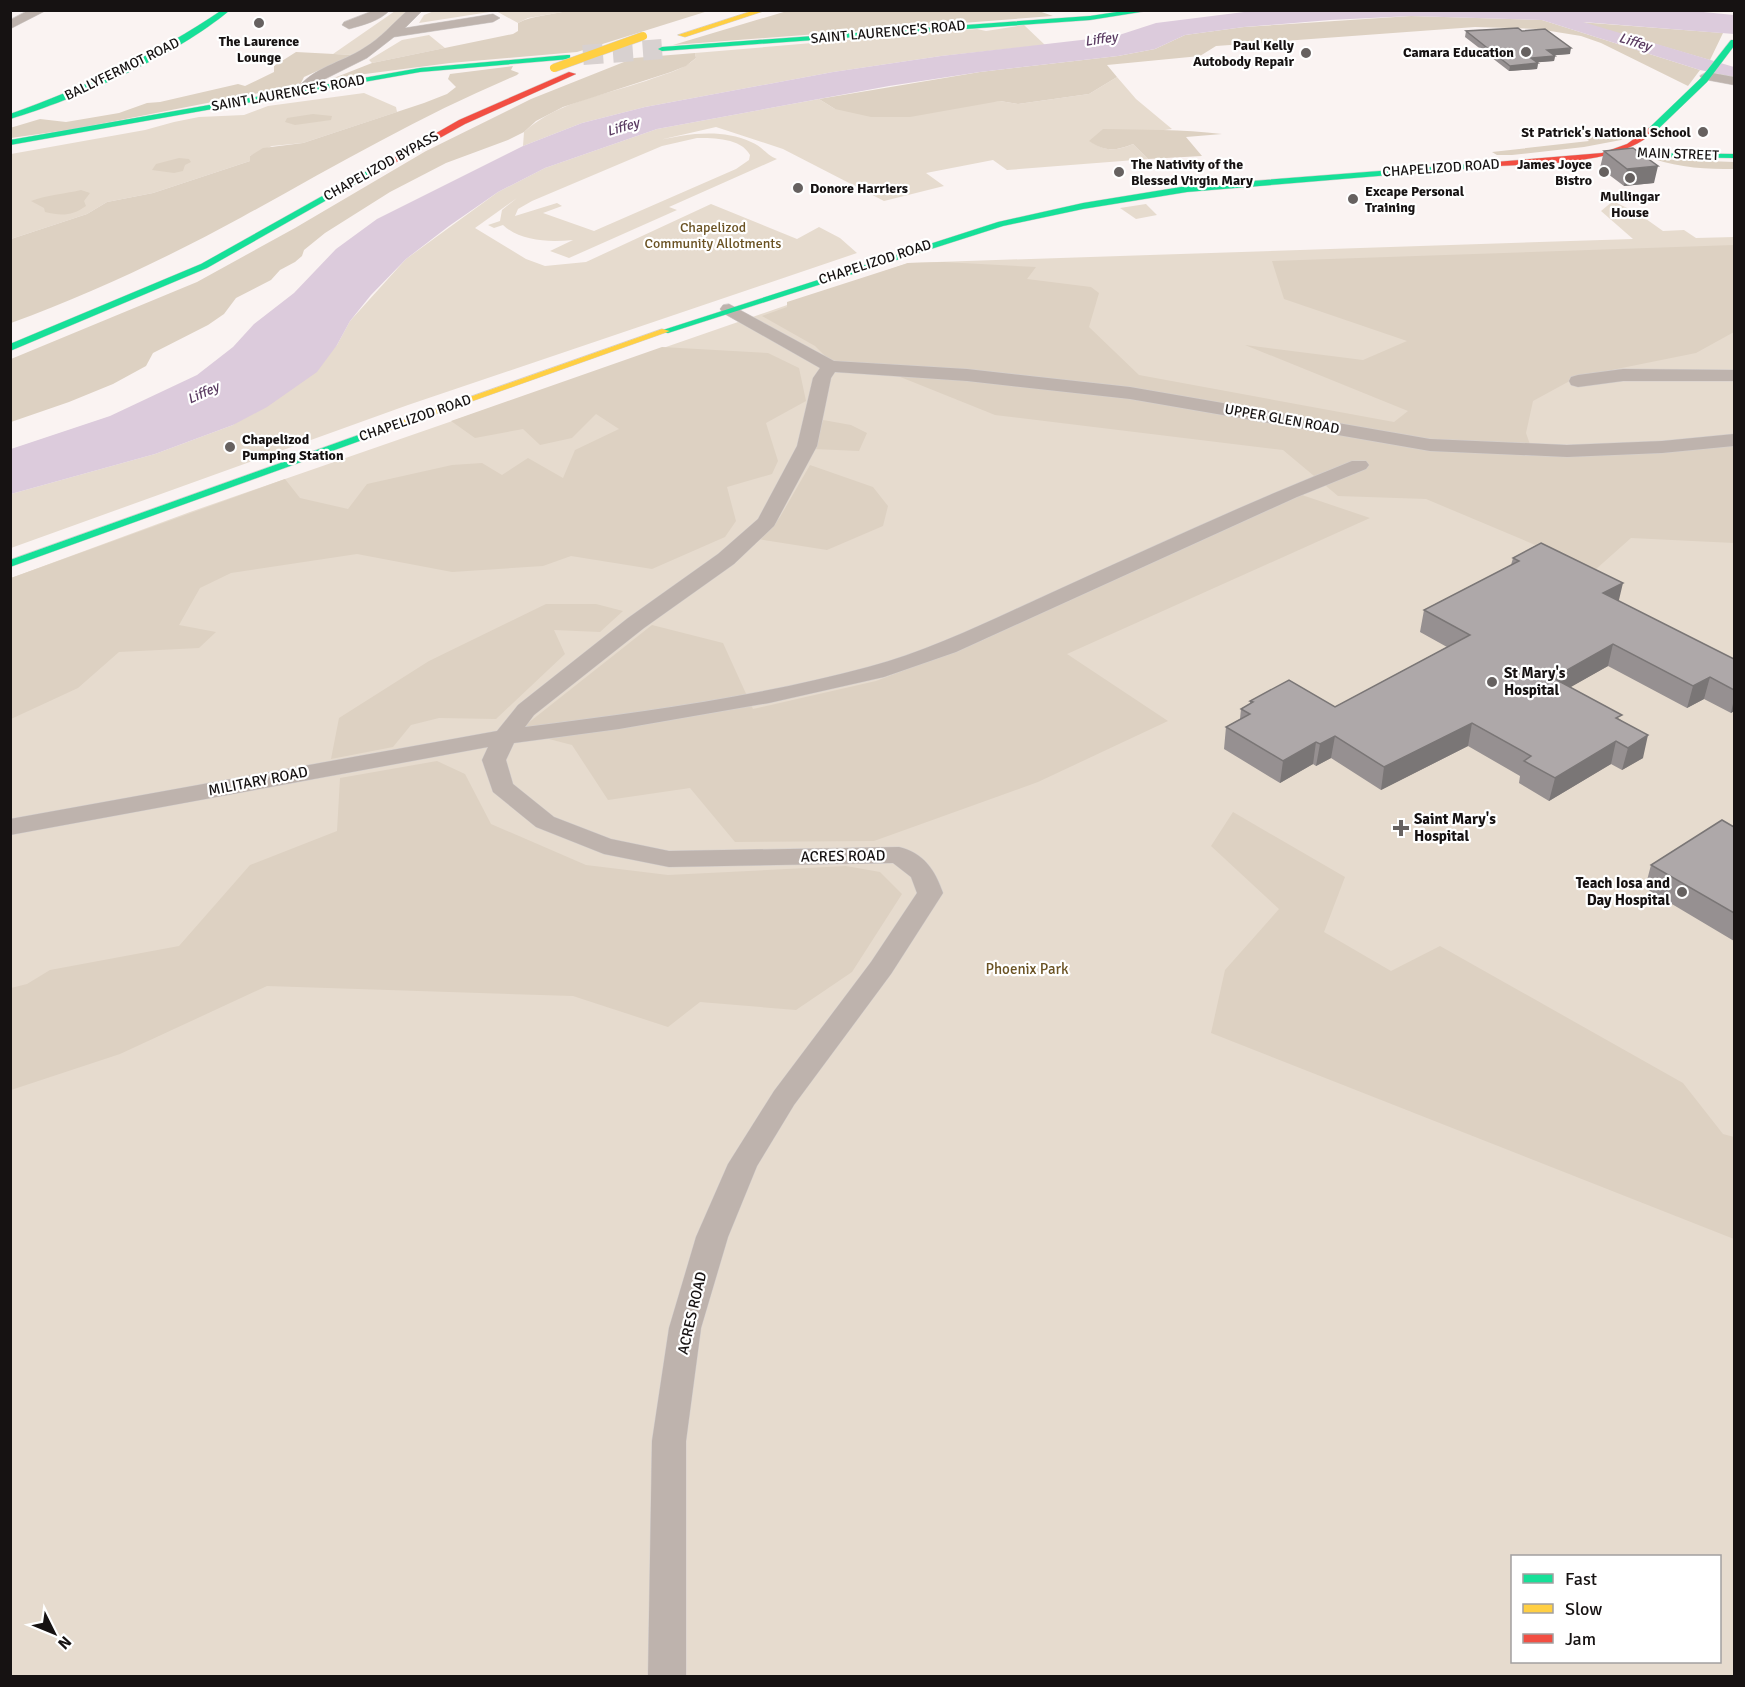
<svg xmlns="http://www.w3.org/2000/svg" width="1745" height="1687" viewBox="0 0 1745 1687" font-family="Signika,sans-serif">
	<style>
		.green { fill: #e6dbce; fill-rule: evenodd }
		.forest { fill: #ddd1c2 }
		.water { fill: #dccbdc }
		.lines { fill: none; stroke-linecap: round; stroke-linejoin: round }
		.secondary-tunnel { stroke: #d8d1d0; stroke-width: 20; stroke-dasharray: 20 10; stroke-linecap: butt }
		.street-casing { stroke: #d5d0cf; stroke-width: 1 }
		.fast-casing { stroke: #d5d0cf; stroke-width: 1 }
		.slow-casing { stroke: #d5d0cf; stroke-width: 1 }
		.jam-casing { stroke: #d5d0cf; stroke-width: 1 }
		.street { fill: #beb3ad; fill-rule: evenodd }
		.fast { fill: #16e098; fill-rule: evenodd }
		.slow { fill: #ffcf43; fill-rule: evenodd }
		.jam { fill: #f24e42; fill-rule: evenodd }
		.slow-bridge-casing { stroke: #d5d0cf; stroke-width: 9; stroke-linecap: butt }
		.slow-bridge { stroke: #ffcf43; stroke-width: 8 }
		.wall { fill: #969091 }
		.shaded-wall { fill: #7a7676 }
		.building { fill: #aea8a9; stroke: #7a7676; stroke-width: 1.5 }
		.poi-dot { fill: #666160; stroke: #fff; stroke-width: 2 }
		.labels { text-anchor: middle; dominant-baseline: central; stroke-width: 4.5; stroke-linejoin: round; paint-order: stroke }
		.far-street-label { font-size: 14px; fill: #161212; stroke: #fff }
		.far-water-label { font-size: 14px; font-style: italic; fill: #5a3b61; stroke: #fff }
		.far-poi-label { font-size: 14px; font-weight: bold; fill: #161212; stroke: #fff; text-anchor: end }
		.far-park-label { font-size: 14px; fill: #6a5223; stroke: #fff }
		.poi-label { font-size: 15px; font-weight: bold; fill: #161212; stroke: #fff; text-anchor: start }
		.street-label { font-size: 15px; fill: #161212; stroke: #fff }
		.park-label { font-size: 15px; fill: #6a5223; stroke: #fff }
	</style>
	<rect width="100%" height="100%" fill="#faf3f2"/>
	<path class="green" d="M559 10 563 12 528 18 518 23 496 11 419 23 424 15 434 11Z
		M395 11H409L369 46 353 55 333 54Z
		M1024 25 1045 45 941 56 833 72 645 107 582 123 523 146 524 132C559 100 611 94 654 78 668 73 685 69 696 58L695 53 977 29 986 31Z
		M429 35 445 48 372 63 369 60 402 40Z
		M1117 77 1136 99 1172 129 1090 141C1105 152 1117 151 1133 144L1148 159 1007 170 993 160 926 173 944 186 884 201 783 149 716 127 655 141C686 134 721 128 751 142 762 146 766 155 777 159L669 207 677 210 569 258 550 251 573 240C550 242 521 242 503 225L494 228 488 225 500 221 502 210 517 198 475 228 526 259 545 266 586 262 711 204 797 239 819 227 840 238 857 253 408 405 11 548V494L155 454 233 425 337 345 350 321 406 259 498 192 545 168 657 129 819 99 835 109 1000 101 1018 104 1089 94ZM697 138C714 138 741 138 750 155L749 160 736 169 594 231 543 213 562 206 557 203 515 216 518 209 532 201 662 146Z
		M364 93 396 107 397 112 303 143 272 146 250 156V161L153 193 107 202 87 214 11 239V154L145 130 174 122 199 117 244 115 268 106Z
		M1613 201 1639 214 1663 231 1684 230 1696 238 1734 237V1676H11V578L190 512 908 263 1633 239 1601 211ZM1512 1556H1720V1662H1512Z
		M1146 204 1157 215 1136 219 1120 208Z"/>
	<path class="forest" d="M570 10 708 11 577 52 450 63 334 78 372 63 513 34 518 31V23C533 15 553 15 570 10Z
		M1036 10 1053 16 673 45 787 11Z
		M1411 16 1542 20 1700 70 1688 86 1601 43 1581 36 1538 29 1475 27 1216 46 1200 56 1107 65 1117 77 1089 94 1018 104 1000 101 910 117H871L835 109 819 99 980 72 1118 56 1155 49 1185 35 1244 27Z
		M1579 22 1723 33 1710 60Z
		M296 52 353 55 304 77 300 85 74 129 11 138 10 128 40 119 66 122 119 113 147 103 160 102 238 84 245 86 274 72V66Z
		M695 53 696 58 686 66 671 72 563 107 536 121 524 132 508 140 446 163 390 192 325 233 304 250 302 256 295 262 280 270 271 280 236 298 224 314 208 325 153 353 146 366 113 384 69 402 11 422V359L197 282 295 228 426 151 531 99 634 58Z
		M513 66 511 70 519 73 517 75C421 115 333 167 242 217 167 258 90 294 11 323V239L87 214 107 202 153 193 250 161V156L263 148 303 143 424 103 447 94 456 87 448 79 450 74Z
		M313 114 332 116 331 120 295 125 285 122 287 118Z
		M1103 129C1143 130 1182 129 1222 134L1186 137 1202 156 1148 159 1133 144C1116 151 1105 152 1089 141Z
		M1576 129 1595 136 1604 130 1631 132 1621 140 1584 147 1512 155H1497L1492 152 1589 141Z
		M179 158 189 159 191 162 185 165 183 171 174 173 152 170 156 164Z
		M1654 159 1734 162V169C1707 169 1680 168 1654 159Z
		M81 190 90 193 84 201 86 206C72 216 61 216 45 212L44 208 31 201C47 195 64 194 81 190Z
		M1734 245V332L1696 353 1577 377 1533 401 1526 433 1533 453 1734 445V543L1631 538 1595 570 1426 499 1338 496 1283 450 995 415 868 364 831 362 815 346 762 316 787 307V302L908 263 943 262 1036 267 1027 279 1091 287 1099 293 1089 327 1139 375 1394 422 1408 411 1245 345 1363 360 1407 341 1284 299 1272 261Z
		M662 347 768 353 799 368 806 401 766 423 778 461 772 474 727 487 736 521 725 537 652 569 571 556 543 566 452 572 357 554 231 573 200 588 179 625 216 632 199 648 119 652 78 688 11 719V578L285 479 300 498 348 509 367 484 452 465 482 463 502 475 528 458 563 478 575 450 619 429 596 414 572 438 540 445 523 429 475 438 451 421Z
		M823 420 851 425 867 433 859 451 814 449Z
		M810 465 873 487 888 506 883 526 827 550 758 539 780 517Z
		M1302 495 1370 518 1067 654 1168 721 1038 782 874 841 735 842 690 788 608 800 572 745 518 731 652 625 723 643 753 709 876 681 983 640 1176 549Z
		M546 604H596L623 611 600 632 554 630 565 654 496 719 439 718 411 725 393 747 331 759 339 718 429 661Z
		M437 761 465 774 491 824 586 865 668 875 846 866 880 872 902 894 852 972 796 1010 700 1002 668 1027 573 996 267 986 120 1054 11 1090V988L27 984 50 970 179 946 250 865 337 831 340 778Z
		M1233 812 1345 877 1324 932 1391 971 1440 946 1683 1083 1723 1134 1734 1137V1239L1211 1033 1225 970 1279 909 1211 846Z"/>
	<path class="water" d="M1683 10 1734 15V34L1583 22 1734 67V77L1700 70 1542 20 1411 16 1330 20 1244 27 1185 35 1155 49 1118 56 980 72 889 86 657 129 545 168 498 192 449 226 406 259 371 295 350 321 337 345 317 372 267 407 233 425 155 454 11 494V449L110 416 197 375 233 347 254 324 294 293 336 249 377 219 523 146 582 123 645 107 833 72 941 56 1116 36 1156 23 1252 11Z"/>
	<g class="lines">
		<path class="secondary-tunnel" d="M583 55 662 49"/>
		<defs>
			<path id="street" d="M29 10H47L10 29V20Z
				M375 10H390C380 21 363 25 349 29L342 25 344 22Z
				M408 10H423L405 28 493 14 500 18 493 22 394 37 367 58 323 80 308 93H298L296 90C313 67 341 63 364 48 381 38 393 23 408 10Z
				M1707 72 1734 77V85L1702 79 1700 76Z
				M729 304 834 361 967 369 1130 387 1430 439 1567 445 1662 441 1734 434V446L1662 453 1567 457 1430 451 1130 399 967 381 835 372 831 378 817 446 774 526 734 564 644 628 534 715 525 727C640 712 757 697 868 667 932 650 993 619 1053 592 1152 547 1251 501 1352 461H1366L1369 465 1366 469 1297 497 956 652 884 677 769 703 619 729 514 743 506 760 513 784 554 817 611 839 669 851 899 847C924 853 935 870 943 893L891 974 794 1105 757 1166 728 1237 701 1328 686 1441V1676H648L652 1441 669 1328 696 1237 728 1164 774 1091 871 962 917 893 911 877 893 863 669 867 604 854 536 827 493 792 482 760 488 747 10 835V819L497 731 518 705 628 618 718 554 758 519 797 446 813 378 820 368 723 313 720 309 723 305Z
				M1623 369 1734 370V381H1623L1578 387 1571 385 1569 381 1571 377 1578 375Z"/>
			<path id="fast" d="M222 10H230C177 55 77 99 10 119V114C85 87 156 55 222 10Z
				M1130 10H1153L1090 20 662 51 658 49 662 47 1090 16Z
				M1731 40H1734V46L1707 82 1655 132H1649V128L1701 78Z
				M567 55H570V59L420 72 10 145V140L420 68Z
				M1619 148 1656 153 1734 154V158L1656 157 1619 152Z
				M385 161 392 163 207 268 10 351V344L201 264Z
				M1483 163 1487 165 1486 167 1187 192 1083 209 1003 226 668 333 660 331 998 222 1083 203 1187 186Z
				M364 433 368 434V438L10 567V560Z"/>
			<path id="slow" d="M755 10H767L685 37 678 35Z
				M662 329 670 331 368 438 364 439 359 436Z"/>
			<path id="jam" d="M569 72 576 74 465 124 391 165 384 163 459 120Z
				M1649 128 1656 130C1619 167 1534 163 1483 167L1479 165 1483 163 1602 153 1627 144Z"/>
		</defs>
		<use href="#street" class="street-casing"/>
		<use href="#fast" class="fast-casing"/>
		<use href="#slow" class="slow-casing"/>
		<use href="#jam" class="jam-casing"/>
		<use href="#street" class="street"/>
		<use href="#fast" class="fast"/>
		<use href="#slow" class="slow"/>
		<use href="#jam" class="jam"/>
		<defs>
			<path id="slow-bridge" d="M554 68 643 36"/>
		</defs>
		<use href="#slow-bridge" class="slow-bridge-casing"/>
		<use href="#slow-bridge" class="slow-bridge"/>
	</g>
	<path class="wall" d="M1466 31H1522L1570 54 1554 55 1555 56 1554 61 1537 62 1538 63 1537 69 1509 71 1465 37Z
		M1604 151 1654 183 1624 186 1600 168Z
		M1513 558 1618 601 1734 659V711L1731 713 1704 699 1687 708 1608 666 1570 687 1621 720 1643 758 1622 770 1611 764 1549 801 1519 783 1520 776 1468 746 1381 790 1331 758 1316 766 1313 764 1280 783 1224 749 1226 727 1240 719 1241 709 1250 704V701L1335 707 1447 647 1420 632 1424 610 1511 565Z
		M1734 827V941L1645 888 1651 865Z"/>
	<path class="shaded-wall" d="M1571 48 1570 54 1546 56 1547 50Z
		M1555 56 1554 61 1530 63 1531 58Z
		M1538 63 1537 69 1509 71 1510 66Z
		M1658 166 1654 183 1624 186 1627 169Z
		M1623 583 1618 604 1603 593Z
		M1613 644 1608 666 1548 700 1553 678Z
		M1710 677 1704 699 1687 708 1693 686Z
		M1734 699V711L1731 713Z
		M1472 723 1468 746 1381 790 1384 767Z
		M1648 735 1643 758 1622 770 1628 748Z
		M1335 736 1331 758 1316 766 1320 744Z
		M1616 741 1611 764 1549 801 1555 778Z
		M1316 742 1313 764 1280 783 1283 761Z"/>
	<path class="building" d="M1518 28 1522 31 1545 29 1571 48 1547 50 1555 56 1531 58 1538 63 1510 66 1466 31Z
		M1633 148 1658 166 1627 169 1604 151Z
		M1541 543 1623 583 1603 593 1734 659V690L1710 677 1693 686 1613 644 1553 678 1622 715 1616 718 1648 735 1628 748 1616 741 1555 778 1524 761 1531 756 1472 723 1384 767 1335 736 1320 744 1316 742 1283 761 1226 727 1250 714 1241 709 1253 702 1250 701 1289 680 1335 707 1470 635 1424 610 1519 561 1513 558Z
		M1722 820 1734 827V913L1651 865Z"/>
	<g class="poi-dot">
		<circle cx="259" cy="23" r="6"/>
		<circle cx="1526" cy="52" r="6"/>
		<circle cx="1306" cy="53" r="6"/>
		<circle cx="1703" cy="132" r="6"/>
		<circle cx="1119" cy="172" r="6"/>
		<circle cx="1604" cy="172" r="6"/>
		<circle cx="1630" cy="178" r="6"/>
		<circle cx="798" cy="188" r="6"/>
		<circle cx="1353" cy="199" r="6"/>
		<circle cx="230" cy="447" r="6"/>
		<circle cx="1492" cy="682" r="6"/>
		<path d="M1398 819h6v6h6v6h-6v6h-6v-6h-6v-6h6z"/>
		<circle cx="1682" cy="892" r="6"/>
	</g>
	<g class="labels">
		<g class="far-street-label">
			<text transform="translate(888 32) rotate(-5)">SAINT LAURENCE'S ROAD</text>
			<text transform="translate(122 69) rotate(-26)">BALLYFERMOT ROAD</text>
			<text transform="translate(288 93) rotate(-10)">SAINT LAURENCE'S ROAD</text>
			<text transform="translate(1678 154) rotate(2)">MAIN STREET</text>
			<text transform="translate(381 166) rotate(-29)">CHAPELIZOD BYPASS</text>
			<text transform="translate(1441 168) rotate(-4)">CHAPELIZOD ROAD</text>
			<text transform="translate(875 262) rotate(-18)">CHAPELIZOD ROAD</text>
			<text transform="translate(415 418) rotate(-19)">CHAPELIZOD ROAD</text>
			<text transform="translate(1282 419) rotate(10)">UPPER GLEN ROAD</text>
		</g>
		<g class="far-water-label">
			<text transform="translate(1101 39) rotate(-9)">Liffey</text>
			<text transform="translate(1635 42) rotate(17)">Liffey</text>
			<text transform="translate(623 127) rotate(-17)">Liffey</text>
			<text transform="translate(203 393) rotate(-25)">Liffey</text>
		</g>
		<g class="far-poi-label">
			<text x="259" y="41" text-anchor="middle">The Laurence<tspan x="259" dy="16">Lounge</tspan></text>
			<text x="1294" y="45">Paul Kelly<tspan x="1294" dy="16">Autobody Repair</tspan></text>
			<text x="1514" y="52">Camara Education</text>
			<text x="1691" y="132">St Patrick's National School</text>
			<text x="1131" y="164" text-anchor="start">The Nativity of the<tspan x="1131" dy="16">Blessed Virgin Mary</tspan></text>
			<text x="1592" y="164">James Joyce<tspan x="1592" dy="16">Bistro</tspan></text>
			<text x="810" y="188" text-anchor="start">Donore Harriers</text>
			<text x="1365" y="191" text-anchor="start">Excape Personal<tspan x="1365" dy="16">Training</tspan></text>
			<text x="1630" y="196" text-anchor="middle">Mullingar<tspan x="1630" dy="16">House</tspan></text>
			<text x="242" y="439" text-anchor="start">Chapelizod<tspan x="242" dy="16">Pumping Station</tspan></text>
		</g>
		<g class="far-park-label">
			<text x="713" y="227">Chapelizod<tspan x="713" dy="16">Community Allotments</tspan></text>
		</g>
		<g class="poi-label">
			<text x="1504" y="673">St Mary's<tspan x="1504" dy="17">Hospital</tspan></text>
			<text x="1414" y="819">Saint Mary's<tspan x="1414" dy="17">Hospital</tspan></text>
			<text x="1670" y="883" text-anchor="end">Teach Iosa and<tspan x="1670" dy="17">Day Hospital</tspan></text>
		</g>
		<g class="street-label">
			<text transform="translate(258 781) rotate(-11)">MILITARY ROAD</text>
			<text transform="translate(843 856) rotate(-1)">ACRES ROAD</text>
			<text transform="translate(692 1313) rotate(-77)">ACRES ROAD</text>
		</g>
		<g class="park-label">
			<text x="1027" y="969">Phoenix Park</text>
		</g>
	</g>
	<rect width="1745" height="1687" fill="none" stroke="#161212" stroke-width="24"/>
	<rect x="1511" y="1555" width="210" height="108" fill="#ffffff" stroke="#a2a0a0" stroke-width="1.5"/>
	<rect x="1523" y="1574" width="30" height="9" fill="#16e098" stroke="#a2a0a0" stroke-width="1.5"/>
	<text x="1565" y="1585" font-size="18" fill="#161212">Fast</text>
	<rect x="1523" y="1604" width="30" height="9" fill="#ffcf43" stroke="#a2a0a0" stroke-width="1.5"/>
	<text x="1565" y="1615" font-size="18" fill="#161212">Slow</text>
	<rect x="1523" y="1634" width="30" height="9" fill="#f24e42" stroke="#a2a0a0" stroke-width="1.5"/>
	<text x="1565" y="1645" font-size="18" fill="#161212">Jam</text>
	<g transform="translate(54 1633) rotate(133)" stroke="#ffffff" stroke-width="4.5" paint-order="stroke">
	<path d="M0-4.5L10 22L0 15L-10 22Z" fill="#161212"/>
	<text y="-9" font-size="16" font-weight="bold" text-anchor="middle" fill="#161212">N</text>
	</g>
</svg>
